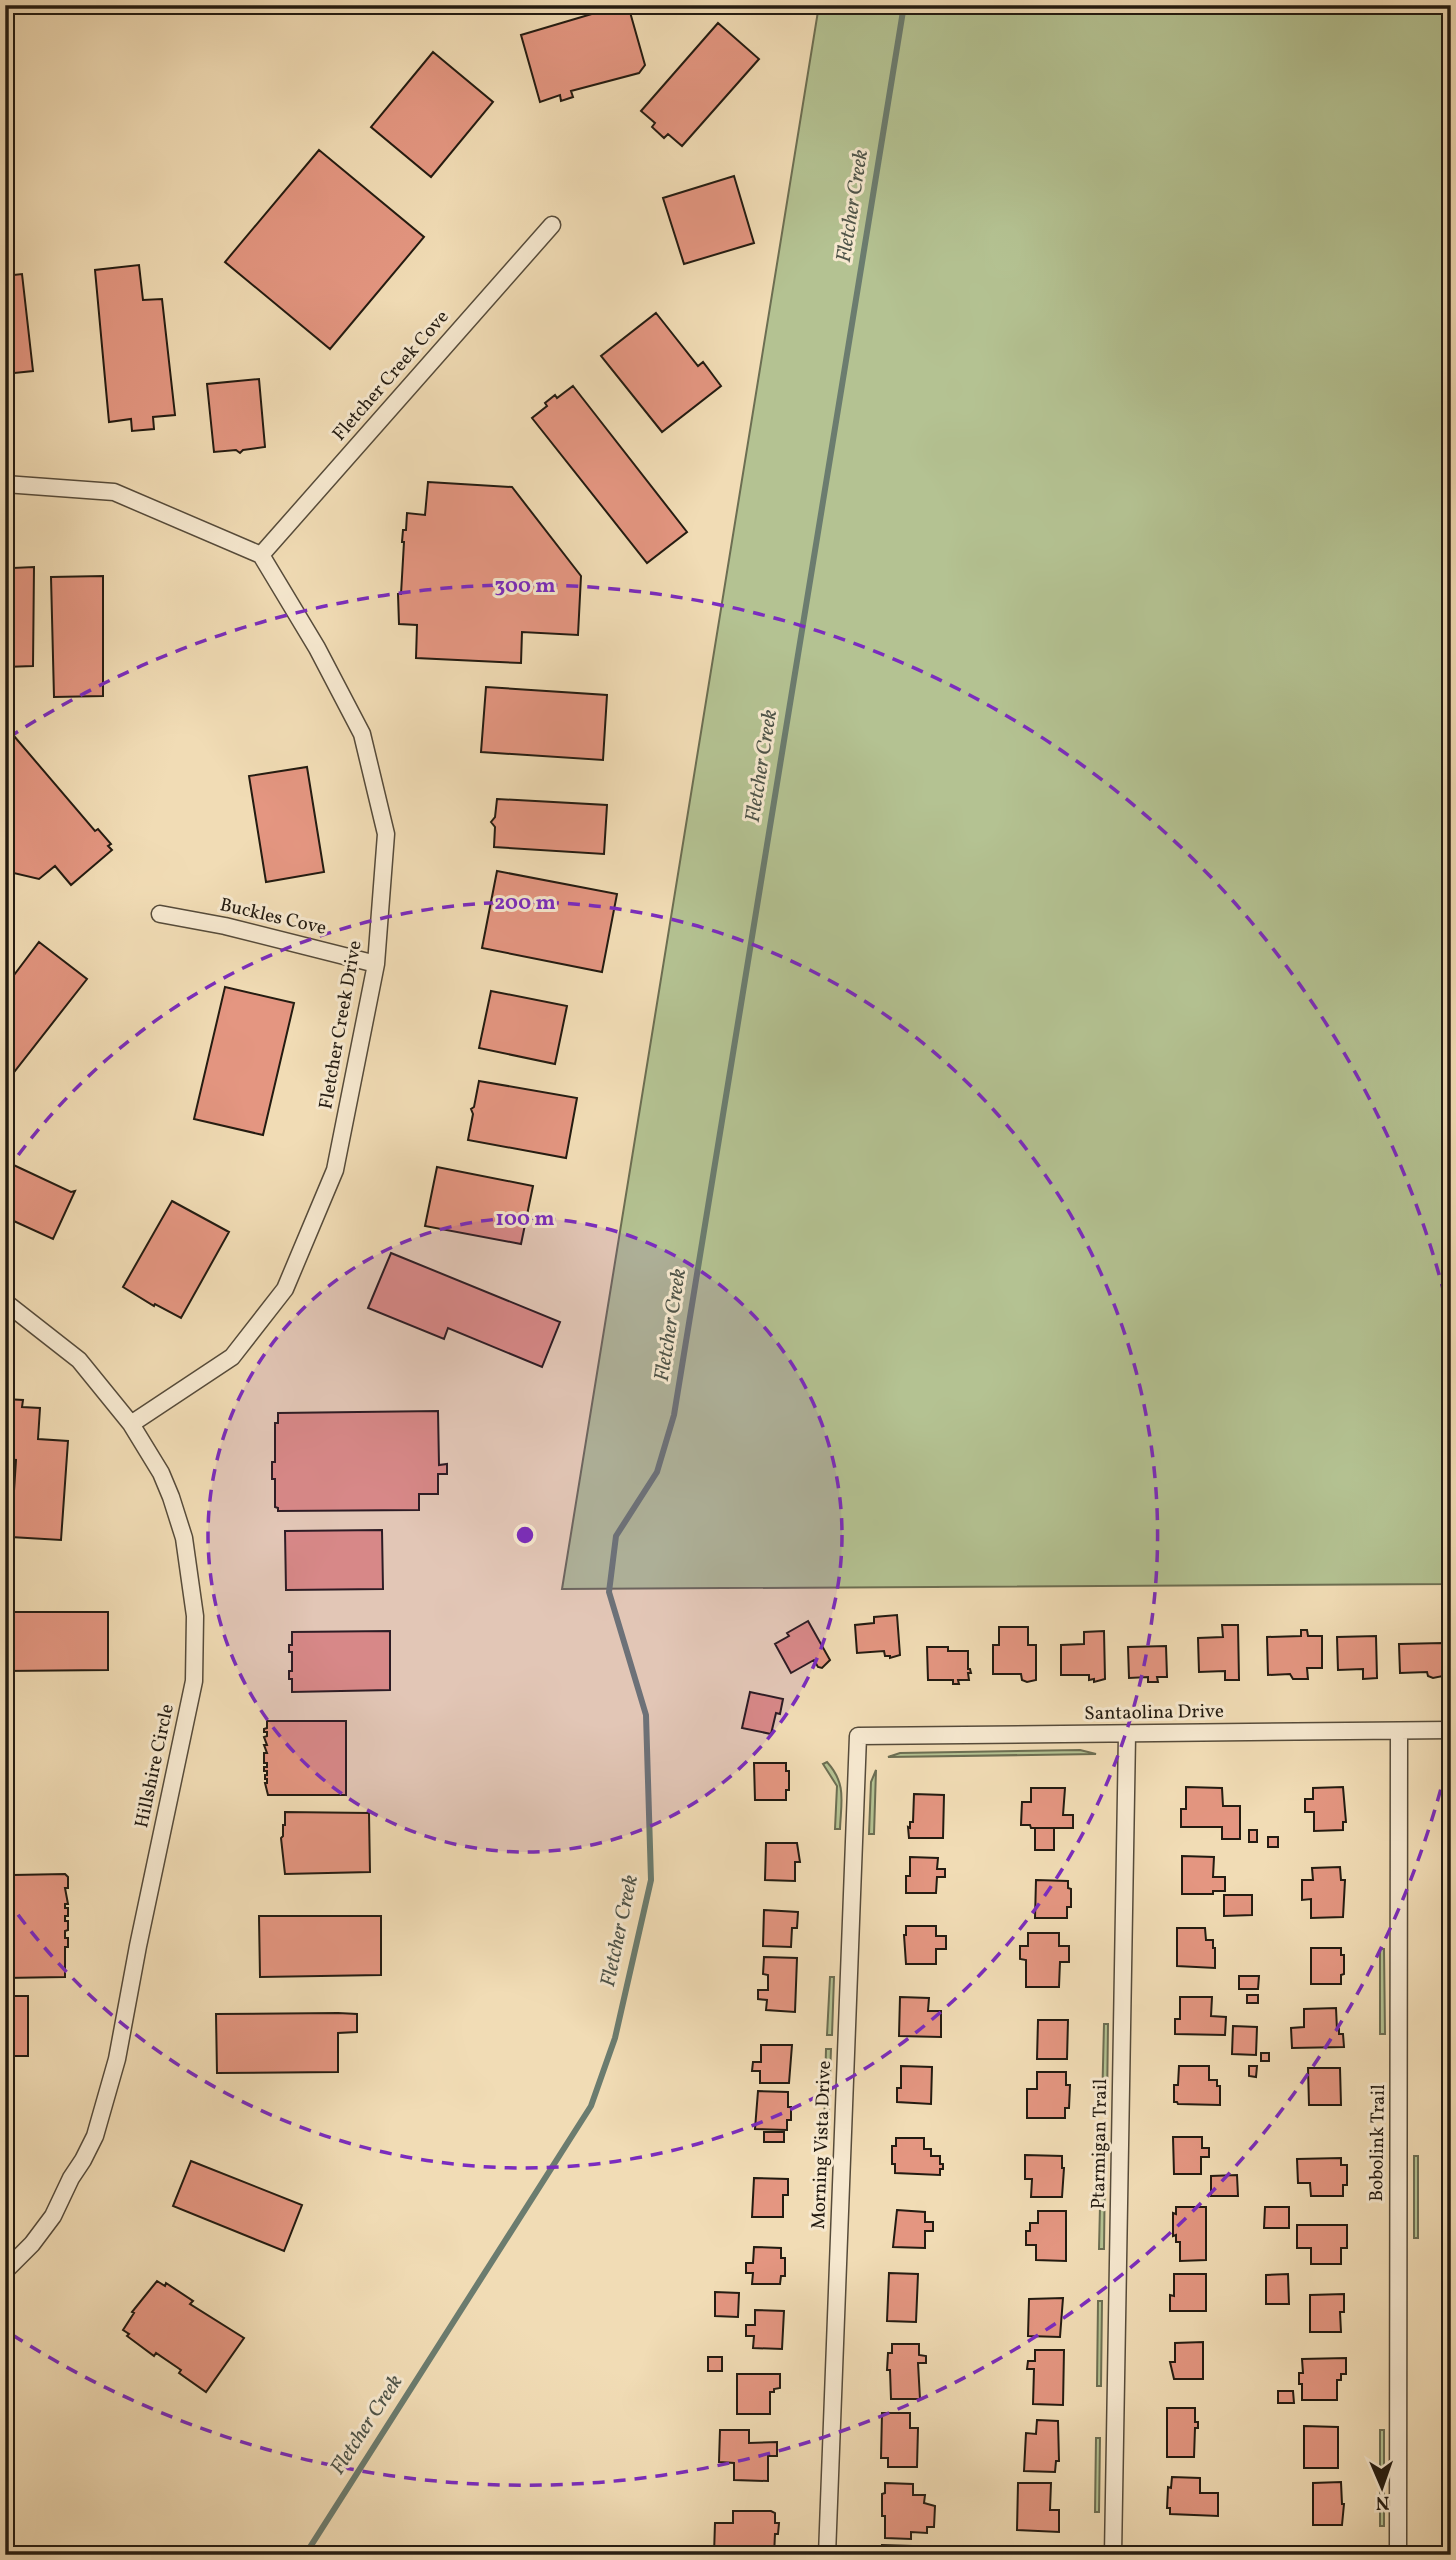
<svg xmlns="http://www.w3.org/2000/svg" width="1456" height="2560" viewBox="0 0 1456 2560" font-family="Vollkorn,serif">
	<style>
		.green { fill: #b4c292; stroke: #6c6e52; stroke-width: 2 }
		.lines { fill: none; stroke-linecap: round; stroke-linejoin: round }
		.stream { stroke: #6b7c6f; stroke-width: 6 }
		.building { fill: #e49681; stroke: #231b11; stroke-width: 2 }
		.minor-casing { stroke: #564b3a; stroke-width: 19 }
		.minor { stroke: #f6e8cf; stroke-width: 16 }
		.ring { fill: none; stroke: #7b2cbf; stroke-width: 3.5; stroke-dasharray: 12 9 }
		.labels { text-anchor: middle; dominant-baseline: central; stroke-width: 6; stroke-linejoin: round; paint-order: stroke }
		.street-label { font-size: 19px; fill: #231b11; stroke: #f6e8cf }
		.water-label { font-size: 21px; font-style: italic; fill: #4d5348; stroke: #f6e8cf }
		.centre { fill: #7b2cbf; stroke: #f6e8cf; stroke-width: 3.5 }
		.ring-label { font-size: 21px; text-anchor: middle; font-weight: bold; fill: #7b2cbf; stroke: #f6e8cf; stroke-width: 6; stroke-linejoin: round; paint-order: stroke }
	</style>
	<rect width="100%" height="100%" fill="#f1dcb5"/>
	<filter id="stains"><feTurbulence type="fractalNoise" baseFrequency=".00286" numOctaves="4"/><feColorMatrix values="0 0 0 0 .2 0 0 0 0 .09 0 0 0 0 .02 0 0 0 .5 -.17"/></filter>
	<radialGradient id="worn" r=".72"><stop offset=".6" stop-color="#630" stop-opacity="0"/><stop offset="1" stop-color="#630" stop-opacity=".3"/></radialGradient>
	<path class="green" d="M819 5H1451V1584L562 1589Z
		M1080 1750 1096 1754 888 1757 900 1753Z
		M827 1762C847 1784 841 1802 840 1829H835L837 1786 823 1764Z
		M876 1770 874 1834H869L871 1782Z
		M1380 1949H1384L1385 2034H1380Z
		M830 1977H834L832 2035H827Z
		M1104 2024H1108L1107 2106H1102Z
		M826 2049H831L828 2130 824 2129Z
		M1414 2156H1418V2238H1414Z
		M1101 2163H1105L1104 2249H1099Z
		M1098 2301H1102L1101 2386H1097Z
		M1380 2430H1384V2526H1380Z
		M1096 2438H1100L1099 2512H1095Z"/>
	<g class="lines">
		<path class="stream" d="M305 2555 591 2106 615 2038 651 1880 646 1715 609 1592 616 1536 657 1472 674 1415 904 5"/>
	</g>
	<path class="building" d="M622 5H628L645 65 639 73 571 91 573 97 561 101 560 95 540 102 521 35Z
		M718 23 759 59 682 146 668 134 664 138 652 127 655 123 641 111Z
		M433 52 493 102 431 177 371 127Z
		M319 150 424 237 330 349 225 262Z
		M734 176 754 243 684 264 663 198Z
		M139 265 143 300 162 299 175 415 153 417 154 429 132 431 131 419 109 422 95 270Z
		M22 274 33 371 5 374V276Z
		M656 313 698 366 703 362 721 386 662 432 601 356Z
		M259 379 265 447 243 450 240 453 236 450 214 452 207 384Z
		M573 386 687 532 647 563 532 418 547 406 545 403 555 395 557 398Z
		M428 482 512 487 581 576 578 635 522 632 521 663 416 658 417 625 399 624 398 594H401L404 542H402L403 530H406L407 513 425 515Z
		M5 565H13V568L34 567 33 666 5 667Z
		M103 576V696L54 697 51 577Z
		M486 687 607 695 603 760 481 752Z
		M8 729 95 831 98 829 111 844 108 846 112 850 71 885 55 866 39 879 5 871V731Z
		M307 767 324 872 266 882 249 776Z
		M497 799 607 805 604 854 494 847 495 827 491 822 495 817Z
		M497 871 617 894 602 972 482 948Z
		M39 942 87 979 11 1076 5 1071V987Z
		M225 987 294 1003 263 1135 194 1119Z
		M491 991 567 1006 555 1064 479 1048Z
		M479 1081 577 1098 566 1158 468 1140 473 1114 471 1109 474 1107Z
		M5 1161 71 1192 75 1191 53 1239 5 1217Z
		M437 1167 533 1186 521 1244 425 1226Z
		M172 1201 229 1232 181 1318 155 1304 154 1306 123 1287Z
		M391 1253 560 1322 542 1367 448 1328 444 1339 368 1308Z
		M5 1399 23 1400 22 1407 40 1408 38 1439 68 1441 61 1540 11 1537 16 1460 5 1459Z
		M438 1411 439 1465 447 1464V1474H438V1494H419V1510L278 1511V1508L275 1507V1479H272V1462H275V1423H278V1413Z
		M382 1530 383 1589 286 1590 285 1531Z
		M5 1612H108V1670L5 1671Z
		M897 1615 900 1655 890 1658V1656H885L884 1651 857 1653 855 1625 874 1623V1617Z
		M808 1621 830 1660 822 1668 818 1667 814 1660 791 1673 775 1644 789 1636 787 1633Z
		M1222 1625H1238L1239 1680H1225V1671L1199 1672 1198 1638 1223 1637Z
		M999 1627H1028V1645H1036V1680L1027 1682 1022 1680 1021 1674H993V1645H999Z
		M1301 1630H1307L1308 1636H1322V1668H1307L1308 1679H1293L1290 1674 1268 1675 1267 1637 1301 1636Z
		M390 1631V1690L292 1692V1679H289V1671H292V1652H289V1645H292V1632Z
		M1104 1631 1105 1679 1094 1682V1679L1089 1680V1675H1061V1645L1084 1644V1632Z
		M1376 1636 1377 1678 1363 1679V1669L1338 1670 1337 1637Z
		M1442 1643 1443 1676 1433 1678 1428 1676 1427 1672 1400 1673 1399 1644Z
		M1166 1646 1167 1677H1157L1158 1682H1148V1677L1129 1678 1128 1647Z
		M927 1647H948V1651H968V1669H970L971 1673H968L969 1680H958L959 1684H953V1680H928Z
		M750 1692 783 1699 780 1714 776 1713 771 1734 742 1728Z
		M267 1721H346V1795H268L265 1783H267V1779H265V1775H267V1771H264V1767H267V1763H264V1753H267L264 1745H267L264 1737 267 1736V1732H264V1729L267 1728Z
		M754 1763H786V1771H789V1790H786V1800H755Z
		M1186 1787 1222 1788 1223 1806H1240V1839H1222V1827H1181V1809H1186Z
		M1343 1787 1346 1822H1343V1830L1314 1831V1812H1305V1799H1313V1788Z
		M1031 1788H1065L1063 1815H1073V1828H1031L1030 1825H1021L1022 1802H1031Z
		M914 1794 944 1795 943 1838H909L908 1827 910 1828V1822H913Z
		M285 1812 369 1813 370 1872 285 1874 281 1838 283 1836V1825H285Z
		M1035 1828H1054V1850H1035Z
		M1249 1830H1257V1842H1249Z
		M1268 1837H1278V1847H1268Z
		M766 1843H797L800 1862H795V1881L765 1880Z
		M1182 1856 1214 1857 1213 1877H1225V1891H1213V1894H1182Z
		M910 1857 938 1858 937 1869H945V1877H937L936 1893H906V1876H910Z
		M1340 1867 1341 1880H1345L1343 1917 1311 1918V1899L1302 1900V1880H1313L1312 1868Z
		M65 1874 68 1877V1888H65L68 1904H65V1908H68V1916H65V1921H68V1930L65 1931V1938H68V1947H65V1977L5 1978V1881H13V1875Z
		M1036 1880 1068 1881V1888L1071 1889V1907H1067V1918H1035Z
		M1224 1895H1252V1915L1224 1916Z
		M764 1910 798 1912 797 1928H792L791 1947 763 1946Z
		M259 1916H381V1975L260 1977Z
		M906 1926H936V1936H946V1949H936V1964H906L904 1935H906Z
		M1177 1928H1205L1206 1940H1213V1948H1215V1968L1177 1966Z
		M1028 1933H1059V1946H1069V1962H1060L1059 1987H1026V1960L1020 1959V1946H1028Z
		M1311 1948H1341V1955H1344V1974L1341 1975V1984H1311Z
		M764 1957 797 1958 795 2012 766 2010 767 2000 758 1999V1990H768V1975L763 1974Z
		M1239 1976H1259L1258 1989H1239Z
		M1247 1995H1258V2003H1247Z
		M5 1996H28V2056H5Z
		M900 1997 929 1998 928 2011H941V2037L899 2036Z
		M1180 1997H1212L1211 2016 1226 2017 1225 2035 1175 2034V2019H1180Z
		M1336 2008 1337 2030 1339 2029V2034H1343L1344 2047 1292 2048 1291 2028 1304 2027V2009Z
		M338 2013 357 2014V2032L338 2033V2072L217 2073 216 2014Z
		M1038 2020H1068L1067 2059H1037Z
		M1233 2026 1257 2027 1256 2055 1232 2054Z
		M761 2045H792L789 2083H760V2071H752L753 2062H761Z
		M1261 2053H1269V2061H1261Z
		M901 2066 932 2067 931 2104 897 2102V2088H901Z
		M1179 2066H1209V2080H1217V2086H1220V2105L1178 2104 1177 2102H1174V2085H1178Z
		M1249 2066H1257L1256 2077 1249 2076Z
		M1308 2068H1340L1341 2105H1309Z
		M1037 2072H1066V2085H1070L1069 2108H1065V2118H1027V2089H1037Z
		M758 2091 788 2092V2107H791V2120H787V2130L755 2129Z
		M764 2132H784V2142H764Z
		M1173 2137H1202V2148H1209V2157H1201V2174H1174Z
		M896 2138H924V2149H931V2156H940V2164H943V2169H940V2175L895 2173V2164H892V2146H896Z
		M1025 2155 1062 2156V2168H1064L1062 2197H1031L1032 2179H1025Z
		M1341 2158V2165H1347V2185H1343V2196H1311L1310 2183H1298L1297 2159Z
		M191 2161 302 2205 284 2251 173 2206Z
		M1237 2175 1238 2196H1211V2176Z
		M754 2178 788 2179V2195H783V2217H752Z
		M1176 2207H1206V2260L1180 2261V2242H1176V2235L1173 2236V2213L1176 2214Z
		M1265 2207H1289V2228H1264Z
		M897 2210 925 2212V2222H933V2231H925V2248L893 2247Z
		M1038 2211H1066V2261L1036 2260V2245H1026V2231H1030V2223H1038Z
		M1297 2225H1347V2248H1341V2264H1311V2248H1297Z
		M754 2247 781 2248V2258H785V2276H781L780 2284H752L753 2273H746V2263H753Z
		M889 2273 918 2274 916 2322 887 2321Z
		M1174 2274H1206V2311H1170V2295L1174 2296Z
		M1288 2274 1289 2304H1266V2275Z
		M157 2281 165 2286 166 2283 193 2301 190 2304 244 2338 206 2392 179 2373 181 2370 156 2353 154 2356 127 2336 129 2334 123 2330 134 2313 132 2312Z
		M715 2292 739 2293 738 2317 715 2316Z
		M1344 2294V2312H1340L1341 2332H1310V2295Z
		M1063 2298 1060 2337 1028 2336 1029 2299Z
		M755 2310 784 2311 782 2349 753 2348 754 2336H746V2325H755Z
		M1203 2342V2379H1174L1170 2362H1175V2343Z
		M892 2344H919V2355L926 2356V2363H918L920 2399H891L890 2370H887L888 2353H892Z
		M1035 2350H1064L1063 2405 1033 2404 1034 2369H1027L1028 2361H1035Z
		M708 2357H722V2371H708Z
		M1346 2358V2374H1341V2380H1337V2400H1302V2384H1299V2373H1303L1302 2359Z
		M737 2374H780V2388L774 2389V2392H770V2414H737Z
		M1278 2391H1293L1294 2403H1278Z
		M1167 2408H1195V2422H1198V2428H1195L1194 2457H1167Z
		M882 2413H910V2428H918L917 2467H888V2458H881Z
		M1037 2420 1058 2421 1059 2461H1056L1055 2472 1024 2471 1026 2433 1036 2434Z
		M1304 2426 1338 2427V2468H1304Z
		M720 2430H749V2443L777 2442V2456H768V2481L734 2480V2463L719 2462Z
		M1172 2477 1200 2478V2493H1218V2516L1170 2514V2508H1167L1168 2487 1171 2488Z
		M1341 2482 1342 2504H1344L1342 2525H1313V2483Z
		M885 2483 913 2484V2495H925L924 2503 935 2506 934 2527H927V2533L911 2532V2539L885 2538V2516H882V2494L885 2493Z
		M1018 2483H1051L1050 2510H1059V2532L1017 2530Z
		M733 2511H771L775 2513V2523H779L778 2534H775L774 2555 714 2554 715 2523H733Z
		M882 2545 912 2546V2555H882Z
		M1173 2546H1206V2555H1173Z
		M1338 2547V2555H1307V2548Z"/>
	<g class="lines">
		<defs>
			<path id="minor" d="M5 484 114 492 261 555 317 648 362 734 386 834 376 964 335 1170 285 1289 232 1357 131 1424
				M261 555 552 225
				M160 914 225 926 376 964
				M5 1302 79 1360 131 1424 161 1473 171 1497 184 1538 195 1616 194 1681 138 1946 117 2059 95 2136 83 2160 71 2178 53 2216 32 2244 5 2271
				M827 2555 858 1736 1451 1730
				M1113 2555 1127 1735
				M1398 2555 1399 1731"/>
		</defs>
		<use href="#minor" class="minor-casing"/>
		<use href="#minor" class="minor"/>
	</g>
	<circle cx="525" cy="1535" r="317" fill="#7b2cbf" fill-opacity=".12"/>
	<g class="ring">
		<circle cx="525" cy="1535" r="317"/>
		<path d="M6 1172A633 633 0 1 1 6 1898"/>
		<path d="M1451 1749A950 950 0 0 1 8 2332M8 738A950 950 0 0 1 1451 1321"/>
	</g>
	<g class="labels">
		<g class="street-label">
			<text transform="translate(391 376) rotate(-49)">Fletcher Creek Cove</text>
			<text transform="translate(273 917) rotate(13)">Buckles Cove</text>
			<text transform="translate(341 1025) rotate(-80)">Fletcher Creek Drive</text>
			<text transform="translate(1154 1713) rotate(-1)">Santaolina Drive</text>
			<text transform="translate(155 1766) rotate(-78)">Hillshire Circle</text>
			<text transform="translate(1378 2143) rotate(-89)">Bobolink Trail</text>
			<text transform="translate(1100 2144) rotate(-89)">Ptarmigan Trail</text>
			<text transform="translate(822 2145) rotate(-88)">Morning Vista Drive</text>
		</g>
		<g class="water-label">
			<text transform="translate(853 206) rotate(-81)">Fletcher Creek</text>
			<text transform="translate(762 766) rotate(-81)">Fletcher Creek</text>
			<text transform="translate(671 1325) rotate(-81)">Fletcher Creek</text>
			<text transform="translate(620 1931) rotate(-78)">Fletcher Creek</text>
			<text transform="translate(367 2425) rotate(-57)">Fletcher Creek</text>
		</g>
	</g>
	<circle cx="525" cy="1535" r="10" class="centre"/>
	<g class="ring-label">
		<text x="525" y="592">300 m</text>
		<text x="525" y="909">200 m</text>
		<text x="525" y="1225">100 m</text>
	</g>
	<rect width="1456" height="2560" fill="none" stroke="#f1dcb5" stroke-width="28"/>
	<rect x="7" y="7" width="1442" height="2546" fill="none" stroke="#231b11" stroke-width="3.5"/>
	<rect x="14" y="14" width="1428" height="2532" fill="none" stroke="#231b11" stroke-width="2"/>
	<g transform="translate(1382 2487) rotate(178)" stroke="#f6e8cf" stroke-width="5" paint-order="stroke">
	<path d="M0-5L12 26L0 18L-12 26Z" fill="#231b11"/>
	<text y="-10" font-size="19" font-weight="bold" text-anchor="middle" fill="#231b11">N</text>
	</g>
	<rect width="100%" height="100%" filter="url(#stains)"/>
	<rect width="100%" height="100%" fill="url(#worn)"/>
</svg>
